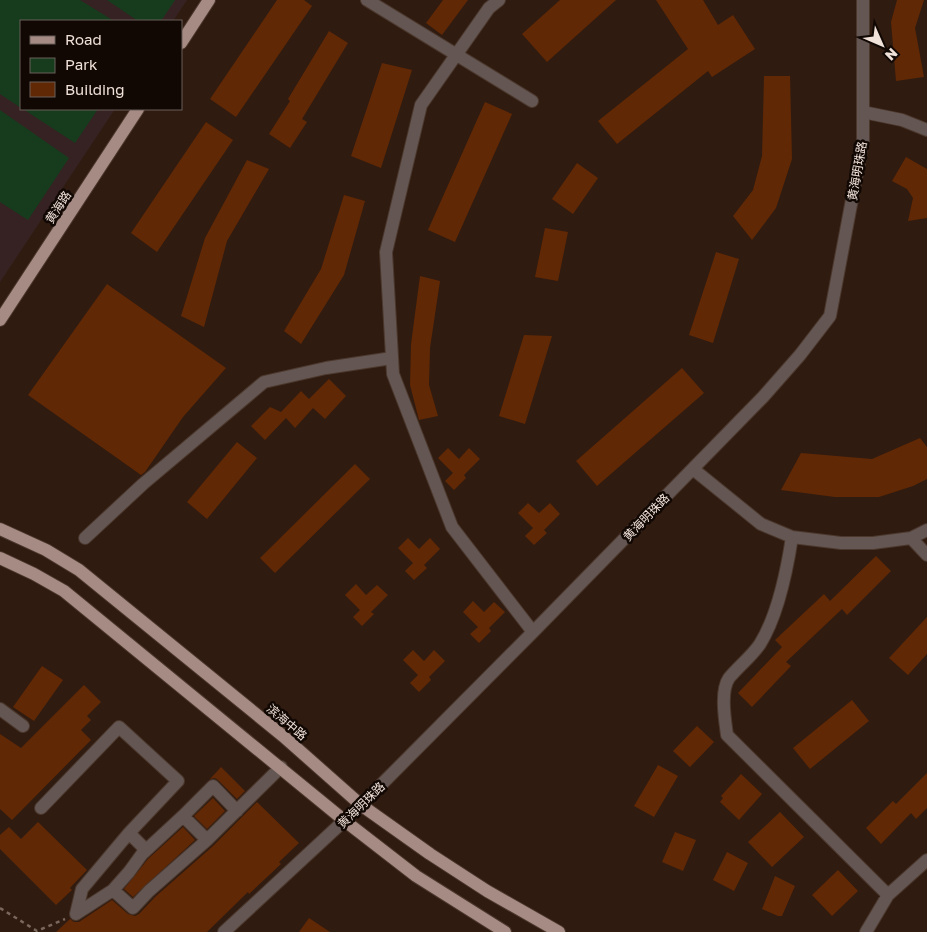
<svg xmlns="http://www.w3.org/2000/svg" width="927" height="932" viewBox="0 0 927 932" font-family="'Golos Text','Noto Sans SC',sans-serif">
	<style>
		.education { fill: #362223 }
		.green { fill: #163c1d }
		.building { fill: #602805 }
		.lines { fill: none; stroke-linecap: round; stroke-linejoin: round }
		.minor-casing { stroke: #4b372c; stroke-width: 14 }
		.major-casing { stroke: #4b372c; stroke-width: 14 }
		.path { stroke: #7a675d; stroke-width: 2.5; stroke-dasharray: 4 4; stroke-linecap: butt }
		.minor { stroke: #635653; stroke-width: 12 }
		.major { stroke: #a68b84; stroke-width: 12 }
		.labels { text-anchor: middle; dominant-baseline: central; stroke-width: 5; stroke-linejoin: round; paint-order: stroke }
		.street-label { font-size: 12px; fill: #f0e1d9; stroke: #110804 }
	</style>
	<rect width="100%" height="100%" fill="#301b10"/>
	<path class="education" d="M0 0H187L173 21H21V109H115L0 282Z"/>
	<path class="green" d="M0 0H80L114 21H21V108L0 94Z
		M107 0H175L161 21H138Z
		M23 109H98L75 143Z
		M0 110 69 158 28 220 0 202Z"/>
	<path class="building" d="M277 0H304L312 6 236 117 210 99Z
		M443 0H468L442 35 426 23Z
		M560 0H616L547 62 522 34Z
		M656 0H703L718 25 733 15 755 49 712 77 708 71 617 144 598 121 688 49Z
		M897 0H924L915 28 924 77 896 81 891 22Z
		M329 31 348 43 302 119 307 122 290 148 269 134 290 101 288 99Z
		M382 63 412 70 381 168 351 156Z
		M764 76H790L792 159 776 208 752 240 733 216 753 190 762 156Z
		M485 102 512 114 455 242 428 230Z
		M206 122 233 140 157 252 131 233Z
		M906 157 927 169V218L908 221 913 198 907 189 892 181Z
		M247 160 269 169 227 241 204 327 181 316 205 238Z
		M577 163 598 178 573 214 552 199Z
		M344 195 365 201 344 275 301 344 284 331 321 269Z
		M545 228 568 232 558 281 535 277Z
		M716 252 739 259 713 343 689 335Z
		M420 276 440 281 430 348 429 385 438 416 419 420 410 385 411 344Z
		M107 284 226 368 183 417 145 472 141 475 28 395Z
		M524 335 552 336 525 424 499 416Z
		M682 368 704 393 597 486 576 461Z
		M329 379 346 396 325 419 313 408 295 428 286 418 265 440 251 426 270 407 281 412 301 391 309 399Z
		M920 438 927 447V479L913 486 879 497H835L781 490 801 453 872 459Z
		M237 442 257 458 207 519 187 502Z
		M448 448 459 459 469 448 480 459 464 475 466 478 454 490 445 481 453 473 438 458Z
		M355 464 370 479 275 573 260 558Z
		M528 503 539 513 550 503 560 514 544 530 547 533 534 545 525 536 533 528 518 513Z
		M408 538 419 549 430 538 440 549 424 565 427 568 414 580 405 571 413 563 398 548Z
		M876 556 891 571 847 615 842 609 786 662 791 666 752 707 738 693 782 647 775 640 824 594 830 601Z
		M356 584 366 595 377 585 388 595 371 612 374 614 362 626 353 617 360 610 345 595Z
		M473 601 484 612 494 602 505 612 489 628 491 631 479 643 470 634 478 627 463 612Z
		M927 617V654L908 675 889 658Z
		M413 650 424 661 434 650 445 661 429 677 431 680 419 692 410 683 418 675 403 660Z
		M42 666 63 680 34 721 13 707Z
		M84 685 101 702 87 716 91 720 81 730 91 740 12 820 0 809V734L21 748Z
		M852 700 869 721 810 769 793 748Z
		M697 726 714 742 690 767 673 751Z
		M658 765 678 776 654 817 634 806Z
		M221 767 245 791 237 799 218 780 215 778 210 779Z
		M927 773V808L916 819 911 813 881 844 866 828 893 801 896 804Z
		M741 774 762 794 739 820 720 802 723 798 721 796Z
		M213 798 225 811 207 829 194 816Z
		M257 802 299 843 279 862 281 864 249 894 248 892 207 932H56L70 919 74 922H79L112 900 128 914 135 916 139 914 155 897 213 846Z
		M780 812 804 837 772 867 748 842Z
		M38 822 87 870 70 888 72 890 56 905 0 849V835L9 827 21 839Z
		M183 827 195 840 133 897 124 889 148 859Z
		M675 832 696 840 683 871 662 862Z
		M727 852 748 863 734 891 713 880Z
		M838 870 858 891 832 916 812 895Z
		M775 876 795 886 782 916H778L762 909Z
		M309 918 330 932H299Z"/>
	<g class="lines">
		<defs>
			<path id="minor" d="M367 0 532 101
				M499 0 489 8 421 105 386 252 393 374 452 527 533 632
				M863 112 902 120 927 130
				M693 469 761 524 792 537 841 543H873L911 538 927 555
				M792 537C787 570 778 615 760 644 752 656 739 666 729 678 720 691 725 720 727 735L888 895
				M85 538 143 484 264 382 326 368 392 358
				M911 538 927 530
				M0 709 23 726
				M41 808 119 727 178 781 129 833 146 850
				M183 816 213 786 237 811
				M113 890 129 872 142 854 183 816 207 840
				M76 914 113 890 133 908 149 891 207 840 281 767
				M76 914 82 889 129 833
				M224 932 361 805 533 632 763 397 800 355 830 316 863 141V0
				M866 932 888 895 927 860"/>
			<path id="major" d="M181 43 209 0
				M0 320 138 109
				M0 529 46 550 79 570 283 736 361 805 430 854 487 891 559 932
				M0 558 34 574 64 591 345 821 416 876 505 932"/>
		</defs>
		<use href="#minor" class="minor-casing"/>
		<use href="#major" class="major-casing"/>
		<path class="path" d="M0 908 37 931 65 919"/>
		<use href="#minor" class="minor"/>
		<use href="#major" class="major"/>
	</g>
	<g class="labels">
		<g class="street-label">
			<text transform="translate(857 171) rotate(-80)">黄海明珠路</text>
			<text transform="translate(58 207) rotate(-57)">黄海路</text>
			<text transform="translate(646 517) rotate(-46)">黄海明珠路</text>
			<text transform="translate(287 722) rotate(40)">滨海中路</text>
			<text transform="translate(361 805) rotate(-44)">黄海明珠路</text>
		</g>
	</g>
	<rect x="20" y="20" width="162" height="90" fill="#110804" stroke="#6a5f59"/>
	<rect x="30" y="36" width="25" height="8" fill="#a68b84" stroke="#6a5f59"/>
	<text x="65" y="45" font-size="15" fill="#f0e1d9">Road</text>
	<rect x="30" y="58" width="25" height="15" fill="#163c1d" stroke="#6a5f59"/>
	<text x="65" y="70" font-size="15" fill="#f0e1d9">Park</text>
	<rect x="30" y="82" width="25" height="15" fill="#602805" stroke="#6a5f59"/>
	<text x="65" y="95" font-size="15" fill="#f0e1d9">Building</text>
	<g transform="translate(882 45) rotate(135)" stroke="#110804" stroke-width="4" paint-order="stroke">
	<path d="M0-4L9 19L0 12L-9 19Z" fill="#f0e1d9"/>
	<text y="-8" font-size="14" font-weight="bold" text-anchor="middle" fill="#f0e1d9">N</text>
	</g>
</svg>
